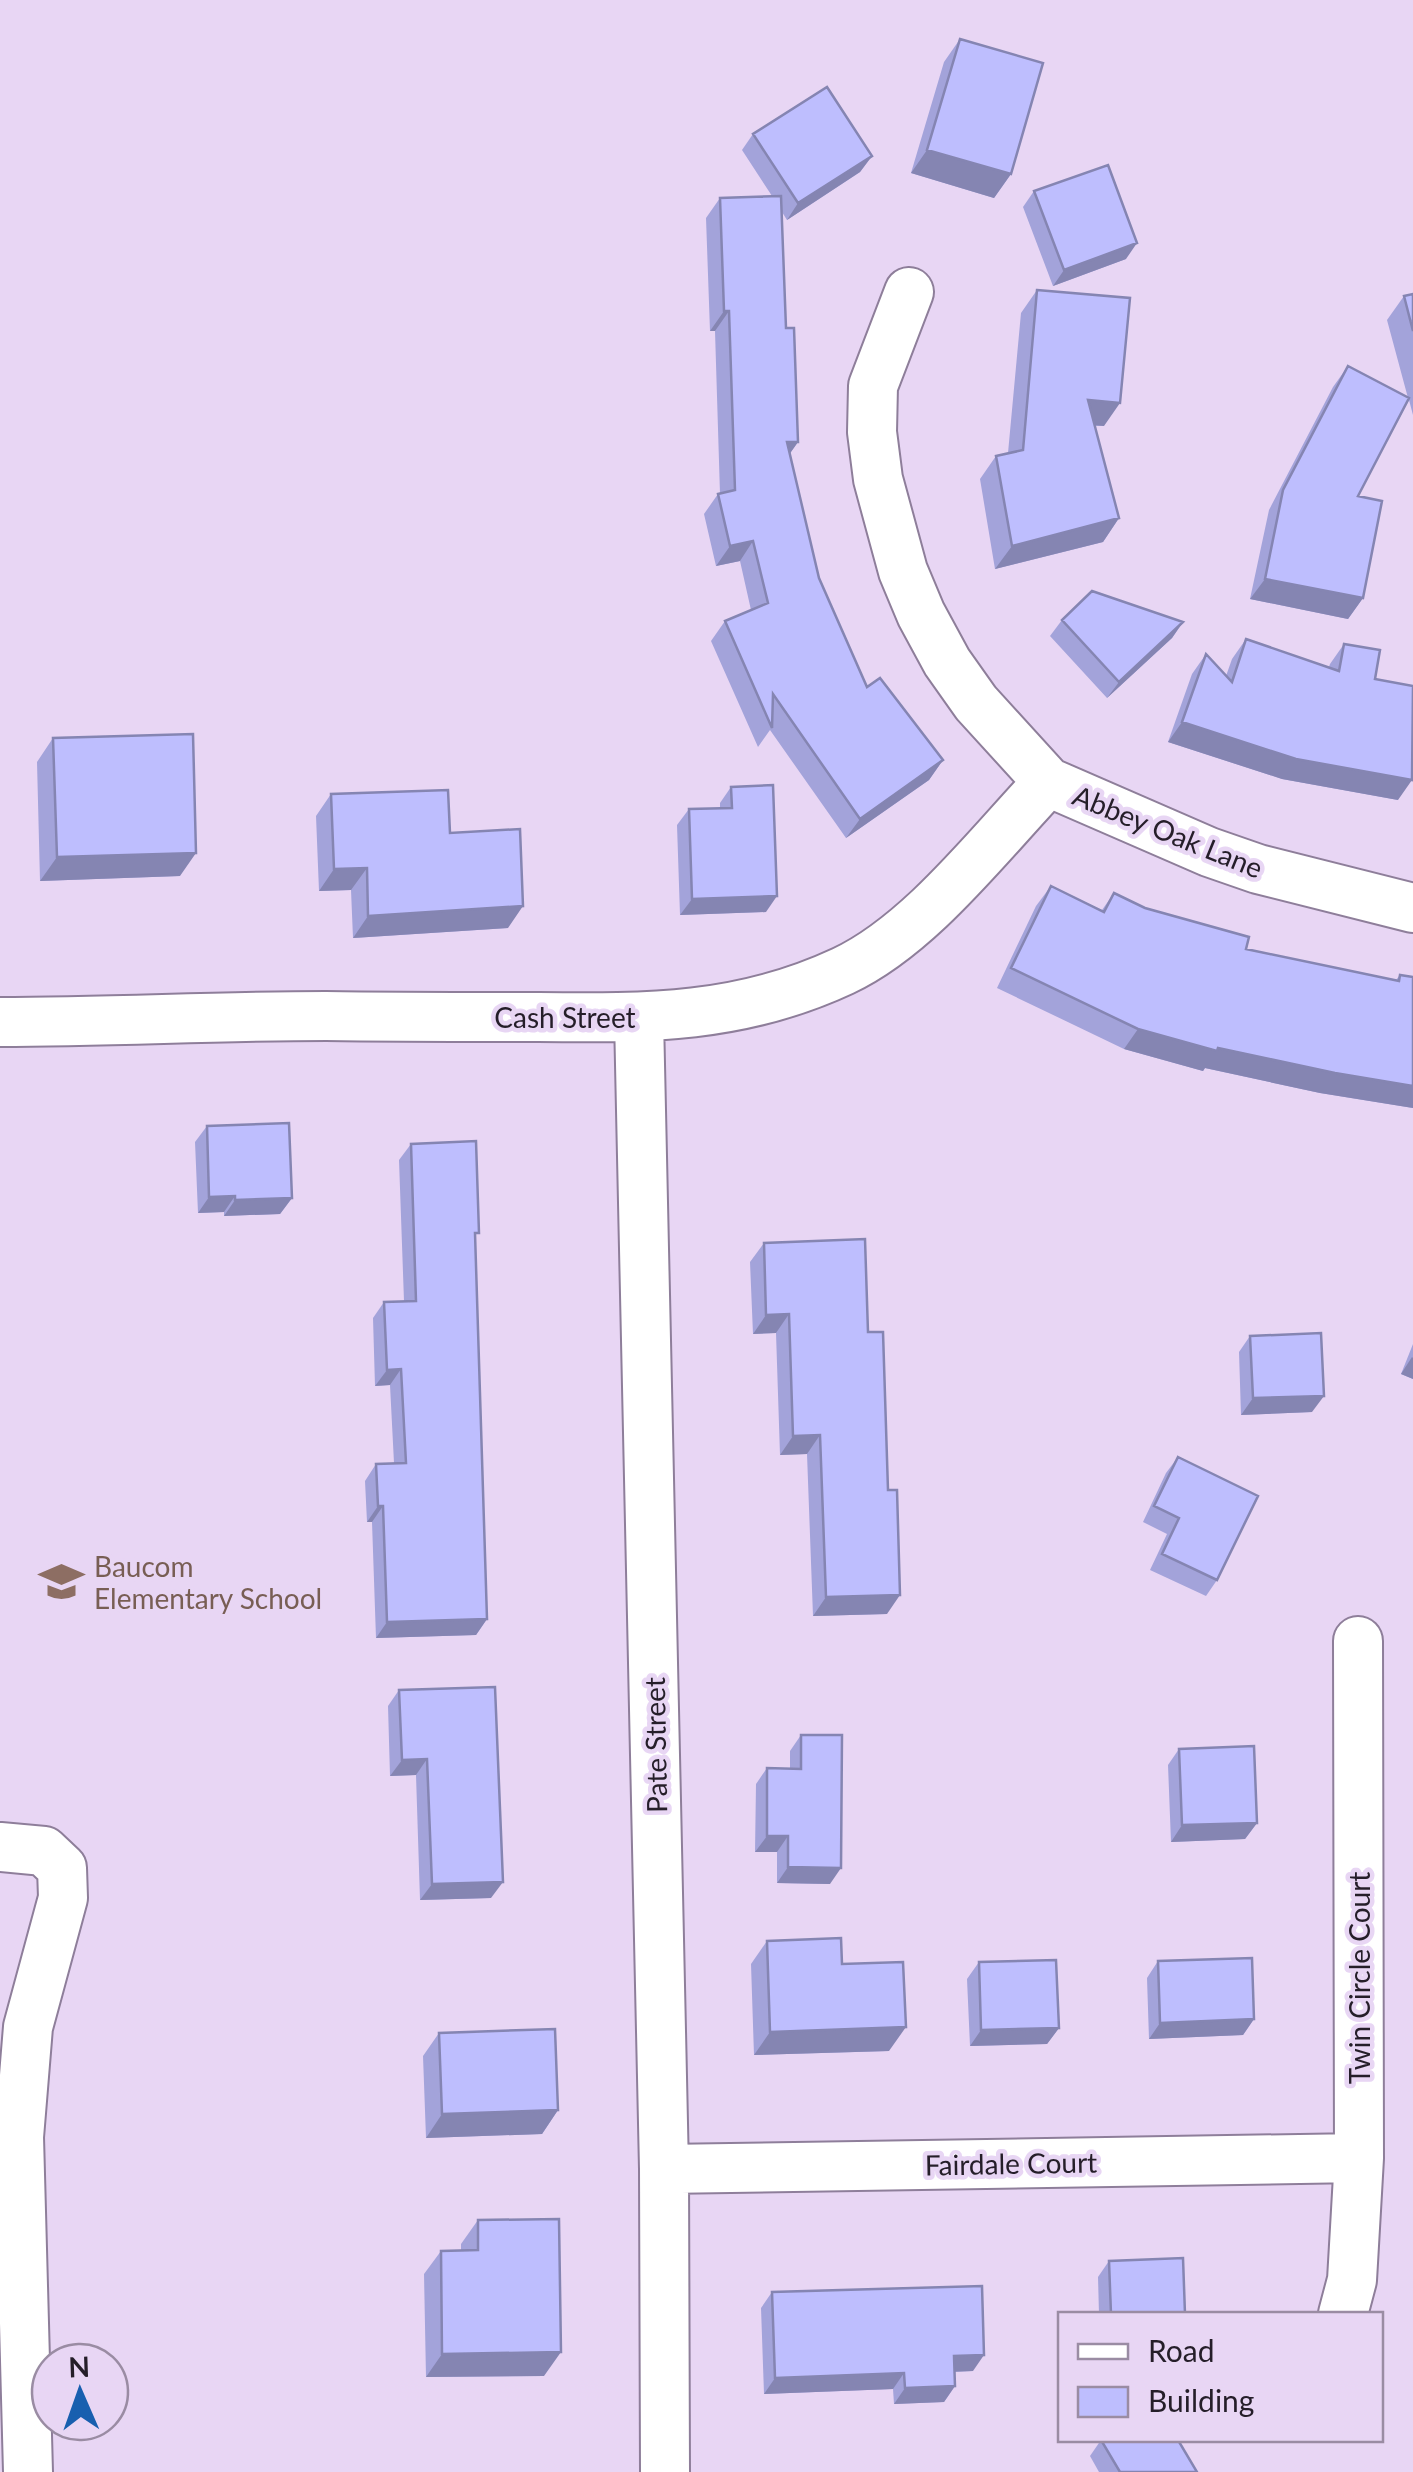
<svg xmlns="http://www.w3.org/2000/svg" width="1413" height="2472" viewBox="0 0 1413 2472" font-family="Lato,sans-serif">
	<style>
		.lines { fill: none; stroke-linecap: round; stroke-linejoin: round }
		.minor-casing { stroke: #8e7e9a; stroke-width: 52 }
		.minor { stroke: #fff; stroke-width: 48 }
		.wall { fill: #a3a3da }
		.shaded-wall { fill: #8585b2 }
		.building { fill: #bebefe; stroke: #8585b2; stroke-width: 2.5 }
		.labels { text-anchor: middle; dominant-baseline: central; stroke-width: 9; stroke-linejoin: round; paint-order: stroke }
		.street-label { font-size: 28px; fill: #251e29; stroke: #e8d6f4 }
		.education-label { font-size: 28px; fill: #785e54; stroke: #e8d6f4; text-anchor: start }
	</style>
	<rect width="100%" height="100%" fill="#e8d6f4"/>
	<g class="lines">
		<defs>
			<path id="minor" d="M909 292 873 386 872 432 878 479 903 571 921 614 947 662 976 703 1048 782 1209 852 1258 869 1413 908
				M639 1018 664 2169 665 2472
				M0 1022C109 1022 217 1016 326 1016 394 1017 463 1017 531 1017 644 1018 738 1020 843 971 920 935 989 844 1048 782
				M0 1847 44 1851 62 1868 63 1898 28 2027 19 2137 28 2472
				M664 2169 1359 2158
				M1343 2314 1352 2280 1359 2158 1358 1641"/>
		</defs>
		<use href="#minor" class="minor-casing"/>
		<use href="#minor" class="minor"/>
	</g>
	<path class="wall" d="M960 39 1011 174 994 198 911 173 944 62Z
		M753 134 872 156 860 172 787 220 782 212 786 328 798 442 790 453 819 578 867 687 943 760 929 780 846 838 770 730 758 747 711 641 725 621 751 610 740 561 716 566 704 514 718 494H720L715 331H710L706 218 720 198 772 196 742 150Z
		M1034 191 1126 259 1053 286 1023 207Z
		M1037 290 1104 426H1095L1119 518 1103 542 995 569 980 479 996 456 1008 453 1021 313Z
		M1413 294V415L1409 400 1358 496 1363 598 1348 619 1250 599 1269 510 1333 387 1348 366 1408 398 1387 320 1404 296Z
		M1062 620 1183 622 1172 638 1107 698 1050 636Z
		M1246 639 1329 667 1330 664 1344 644 1375 679 1398 800 1282 779 1168 742 1192 674 1206 654 1226 676 1232 659Z
		M53 738 180 876 40 881 37 762Z
		M731 787 766 912 680 915 677 825 689 809 720 808V803Z
		M331 794 450 833 508 928 353 938 351 890 319 891 316 816Z
		M1051 886 1102 910 1114 893 1145 908 1246 949 1396 980 1400 975 1413 977V1108L1320 1093 1205 1068 1203 1071 1124 1049 997 988 1036 906Z
		M207 1126 292 1198 280 1214 224 1216V1212L198 1213 195 1142Z
		M411 1144 475 1238 487 1619 476 1635 376 1638 372 1522H367L365 1481 376 1464 394 1463 390 1385 375 1386 373 1318 384 1302 404 1301 399 1160Z
		M764 1243 868 1332 887 1614 813 1616 807 1454 780 1455 776 1333 753 1334 750 1262Z
		M1250 1336 1312 1412 1241 1415 1239 1352Z
		M1413 1344V1379L1401 1374Z
		M1178 1457 1217 1580 1206 1596 1150 1570 1167 1534 1143 1522 1166 1473Z
		M399 1690 491 1898 420 1900 416 1775 390 1776 388 1706Z
		M801 1735 830 1884 777 1883V1852H755L756 1784 767 1768H790V1751Z
		M1179 1749 1257 1823 1245 1839 1171 1842 1168 1765Z
		M767 1941 842 1964 889 2051 754 2055 751 1964Z
		M1158 1961 1254 2019 1243 2035 1149 2039 1147 1978Z
		M979 1962 1059 2028 1047 2044 970 2046 967 1979Z
		M439 2033 558 2110 542 2134 426 2138 423 2056Z
		M478 2220 544 2376 426 2377 424 2274 441 2251H461V2244Z
		M1109 2261 1185 2314H1099L1098 2277Z
		M772 2292 973 2371 954 2372 955 2386 944 2402 894 2404 893 2389 764 2394 761 2308Z
		M1101 2440 1197 2472H1099L1090 2456Z"/>
	<path class="shaded-wall" d="M927 150 1011 174 994 198 911 173Z
		M872 156 860 172 787 220 798 203Z
		M1137 243 1126 259 1053 286 1064 270Z
		M724 311H729L715 331H710Z
		M1088 400 1120 403 1104 426 1072 423Z
		M787 442H798L784 462Z
		M1119 518 1103 542 995 569 1012 546Z
		M753 541 740 561 716 566 730 546Z
		M1265 579 1363 598 1348 619 1250 599Z
		M1183 622 1172 638 1107 698 1119 682Z
		M1182 722 1412 780 1398 800 1282 779 1168 742Z
		M943 760 929 780 846 838 860 819Z
		M196 853 180 876 40 881 57 857Z
		M367 868 351 890 319 891 334 869Z
		M777 896 766 912 680 915 692 899Z
		M523 906 508 928 353 938 368 916Z
		M1138 1029 1218 1048 1413 1086V1108L1320 1093 1205 1068 1203 1071 1124 1049Z
		M235 1196 224 1212 198 1213 209 1197Z
		M292 1198 280 1214 224 1216 235 1200Z
		M789 1314 776 1333 753 1334 766 1315Z
		M1412 1357 1413 1358V1379L1401 1374Z
		M401 1369 390 1385 375 1386 387 1370Z
		M1324 1396 1312 1412 1241 1415 1253 1398Z
		M820 1435 807 1454 780 1455 793 1436Z
		M378 1506H383L372 1522H367Z
		M900 1595 887 1614 813 1616 826 1597Z
		M487 1619 476 1635 376 1638 387 1622Z
		M427 1759 416 1775 390 1776 402 1760Z
		M1257 1823 1245 1839 1171 1842 1182 1825Z
		M767 1836H788L777 1852H755Z
		M788 1867 841 1868 830 1884 777 1883Z
		M503 1882 491 1898 420 1900 432 1884Z
		M1254 2019 1243 2035 1149 2039 1160 2023Z
		M906 2027 889 2051 754 2055 770 2032Z
		M1059 2028 1047 2044 970 2046 981 2030Z
		M558 2110 542 2134 426 2138 442 2114Z
		M561 2352 544 2376 426 2377 442 2354Z
		M984 2355 973 2371 943 2372 954 2356Z
		M904 2373 893 2389 764 2394 775 2378Z
		M955 2386 944 2402 894 2404 905 2388Z"/>
	<path class="building" d="M960 39 1043 63 1011 174 927 150Z
		M827 87 872 156 798 203 753 134Z
		M1108 165 1137 243 1064 270 1034 191Z
		M781 196 786 328H794L798 442H787L819 578 867 687 880 678 943 760 860 819 773 694 772 728 725 621 768 603 753 541 730 546 718 494 735 490 729 311H724L720 198Z
		M1037 290 1130 298 1120 403 1088 400 1119 518 1012 546 996 456 1023 450Z
		M1413 294V331L1404 296Z
		M1348 366 1409 398 1358 496 1382 501 1363 598 1265 579 1283 490Z
		M1092 591 1183 622 1119 682 1062 620Z
		M1246 639 1339 671 1344 644 1380 650 1375 679 1413 686 1412 780 1296 759 1182 722 1206 654 1232 682Z
		M193 734 196 853 57 857 53 738Z
		M773 785 777 896 692 899 689 809 732 808 731 787Z
		M448 790 450 833 520 829 523 906 368 916 367 868 334 869 331 794Z
		M1051 886 1104 912 1114 893 1145 908 1249 937 1246 949 1399 981 1400 975 1413 977V1086L1335 1073 1218 1048 1217 1051 1138 1029 1011 968Z
		M289 1123 292 1198 235 1200V1196L209 1197 207 1126Z
		M476 1141 479 1233H475L487 1619 387 1622 383 1506H378L376 1464 406 1463 401 1369 387 1370 384 1302 416 1301 411 1144Z
		M865 1239 868 1332H883L888 1490H897L900 1595 826 1597 820 1435 793 1436 789 1314 766 1315 764 1243Z
		M1321 1333 1324 1396 1253 1398 1250 1336Z
		M1178 1457 1258 1496 1217 1580 1162 1554 1179 1518 1154 1506Z
		M495 1687 503 1882 432 1884 427 1759 402 1760 399 1690Z
		M801 1735H842L841 1868 788 1867V1836H767V1768L801 1769Z
		M1254 1746 1257 1823 1182 1825 1179 1749Z
		M841 1938 842 1964 903 1962 906 2027 770 2032 767 1941Z
		M1252 1958 1254 2019 1160 2023 1158 1961Z
		M1056 1960 1059 2028 981 2030 979 1962Z
		M555 2029 558 2110 442 2114 439 2033Z
		M559 2219 561 2352 442 2354 441 2251 478 2250V2220Z
		M1183 2258 1185 2314H1111L1109 2261Z
		M982 2286 984 2355 954 2356 955 2386 905 2388 904 2373 775 2378 772 2292Z
		M1101 2440H1178L1197 2472H1120Z"/>
	<defs>
		<symbol id="school-bare" viewBox="-9 -9 18 18"><path d="M0-5L7-2L0 1L-7-2ZM-4 1L0 2.5L4 1V4Q0 6-4 4Z" fill="#8d6e63" stroke="#e8d6f4" stroke-width="2.5" paint-order="stroke"/></symbol>
	</defs>
	<g fill-rule="evenodd">
		<use href="#school-bare" x="30" y="1550" width="63" height="63"/>
	</g>
	<g class="labels">
		<g class="street-label">
			<text transform="translate(1168 831) rotate(22)">Abbey Oak Lane</text>
			<text x="565" y="1017">Cash Street</text>
			<text transform="translate(655 1745) rotate(-91)">Pate Street</text>
			<text transform="translate(1359 1978) rotate(-90)">Twin Circle Court</text>
			<text transform="translate(1011 2163) rotate(-1)">Fairdale Court</text>
		</g>
		<g class="education-label">
			<text x="94" y="1566">Baucom<tspan x="94" dy="32">Elementary School</tspan></text>
		</g>
	</g>
	<rect x="1058" y="2312" width="325" height="130" fill="#e8d6f4" stroke="#9a8ca3" stroke-width="2.5"/>
	<rect x="1078" y="2344" width="50" height="15" fill="#ffffff" stroke="#9a8ca3" stroke-width="2.5"/>
	<text x="1148" y="2362" font-size="30" fill="#251e29">Road</text>
	<rect x="1078" y="2387" width="50" height="30" fill="#bebefe" stroke="#9a8ca3" stroke-width="2.5"/>
	<text x="1148" y="2412" font-size="30" fill="#251e29">Building</text>
	<g transform="translate(80 2392) rotate(358)"><circle r="48" fill="#e8d6f4" stroke="#9a8ca3" stroke-width="2.5"/>
	<path d="M0-8L18 38L0 25L-18 38Z" fill="#185faf"/>
	<text y="-15" font-size="28" font-weight="bold" text-anchor="middle" fill="#251e29">N</text>
	</g>
</svg>
